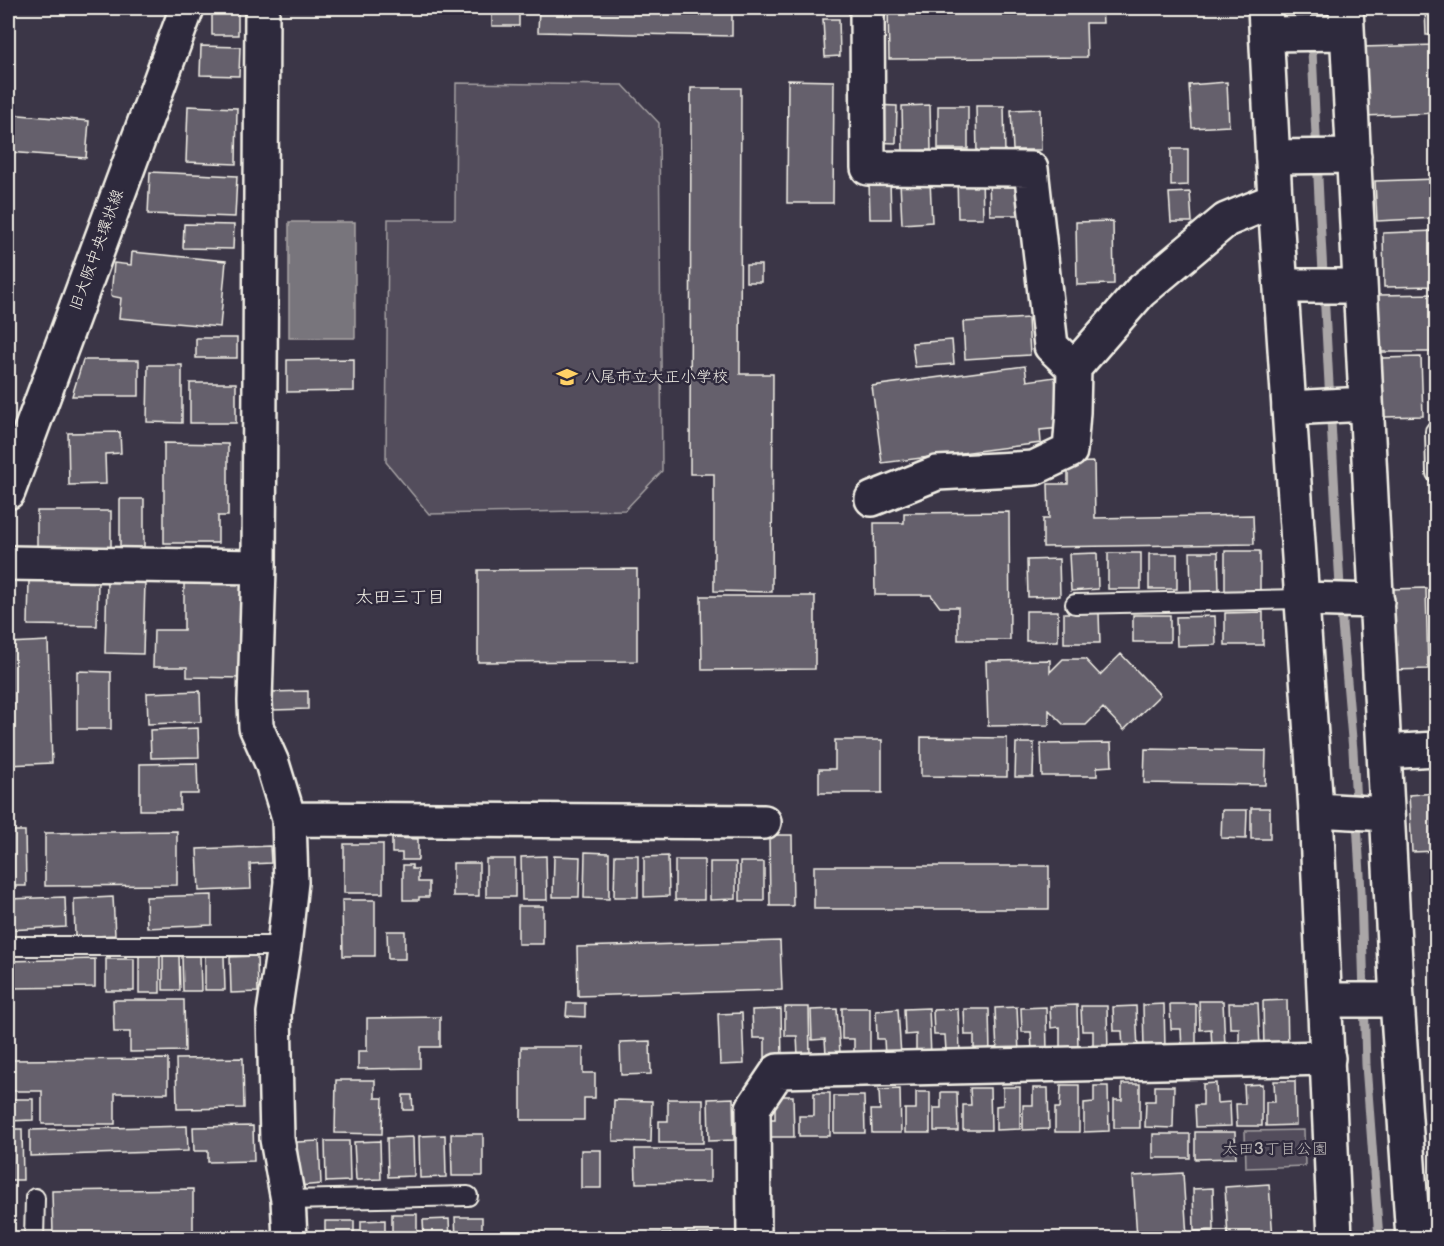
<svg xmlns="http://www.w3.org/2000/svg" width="1444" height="1246" viewBox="0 0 1444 1246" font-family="'Balsamiq Sans','Klee One',sans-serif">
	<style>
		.green { fill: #534e5c; stroke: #a4a0a2; stroke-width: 1.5 }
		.water { fill: #78747b; stroke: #aaa6a7; stroke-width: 1.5 }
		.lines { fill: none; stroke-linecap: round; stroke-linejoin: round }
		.stream { stroke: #aaa6a7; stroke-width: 9 }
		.building { fill: #65616c; stroke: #f4f1e8; stroke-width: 1.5 }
		.service-casing { stroke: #f4f1e8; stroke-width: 22 }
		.minor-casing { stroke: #f4f1e8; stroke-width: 38 }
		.tertiary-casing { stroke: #f4f1e8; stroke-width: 38 }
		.primary-casing { stroke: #f4f1e8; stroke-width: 38 }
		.service { stroke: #2f2a3d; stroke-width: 18 }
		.minor { stroke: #2f2a3d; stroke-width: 33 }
		.tertiary { stroke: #2f2a3d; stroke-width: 33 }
		.primary { stroke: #2f2a3d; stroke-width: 33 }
		.labels { text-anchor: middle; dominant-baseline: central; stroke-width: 5; stroke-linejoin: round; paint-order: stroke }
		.street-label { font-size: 16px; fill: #f4f1e8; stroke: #2f2a3d }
		.poi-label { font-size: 16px; fill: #f4f1e8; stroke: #2f2a3d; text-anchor: start }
		.park-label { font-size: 16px; fill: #bcb8b7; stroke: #2f2a3d }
		.neighbourhood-label { font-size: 18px; fill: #f4f1e8; stroke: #2f2a3d }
	</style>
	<rect width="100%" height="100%" fill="#3b3647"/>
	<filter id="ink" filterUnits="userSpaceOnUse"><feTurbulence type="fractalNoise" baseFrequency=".0167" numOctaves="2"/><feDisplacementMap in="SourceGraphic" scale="12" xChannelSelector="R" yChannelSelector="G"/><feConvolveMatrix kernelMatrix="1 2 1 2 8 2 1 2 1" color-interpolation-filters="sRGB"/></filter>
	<g filter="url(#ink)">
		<path class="green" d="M456 83 623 85 659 123 662 471 625 510 429 514 386 462 388 219H455Z
			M1304 1130 1305 1166 1246 1168 1245 1131Z"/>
		<path class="water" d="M289 222H355V338H289Z"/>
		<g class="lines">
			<path class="stream" d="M1310 8 1319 199 1342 624 1353 750 1361 892 1366 1065 1379 1238"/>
		</g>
		<path class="building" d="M212 8H238V35H212Z
			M492 8H519V26H492Z
			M539 8H732V36L538 32Z
			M888 8H1102L1103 23H1086L1087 57 889 59Z
			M1425 8H1436V35H1426Z
			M823 19H839L840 56 825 57Z
			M1436 45V113L1364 116 1362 47Z
			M201 46 240 47 239 76 200 75Z
			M788 80 834 81 833 203H787Z
			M1227 82 1229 126 1192 128 1189 85Z
			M691 88H741L740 374H773L772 592 714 591V474H690Z
			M873 105 897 106 896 143 872 142Z
			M930 105 931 150 903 151 902 106Z
			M188 106 237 108 236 164 186 162Z
			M938 106H968V149H938Z
			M976 106H1004L1005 154H977Z
			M1040 109 1041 150H1013L1011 110Z
			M8 114 89 121 86 158 8 152Z
			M1171 149H1188V185L1171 186Z
			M8 164H11L8 210Z
			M150 172 237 176 235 217 148 214Z
			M982 176 983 218H958L957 178Z
			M1018 178 1019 215H990L989 179Z
			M1436 179V218L1377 221 1375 181Z
			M890 180 891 219H870L869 181Z
			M930 181 932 222 902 224 900 182Z
			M1190 192 1192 222H1171L1169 193Z
			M1113 221 1114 284 1077 285 1076 222Z
			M184 224 234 225 233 249 183 248Z
			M1436 231V286L1384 287 1383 233Z
			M132 252 226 261 220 327 119 318 121 298 111 296 114 263 131 265Z
			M746 265H761V282H746Z
			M1436 294V352H1379L1378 295Z
			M1028 318 1030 355 965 359 963 322Z
			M196 338H237V358H196Z
			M952 340 954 364 915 367 912 343Z
			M1421 357 1423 416 1384 417 1382 358Z
			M354 359V391L287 392V360Z
			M83 360H139V396H72Z
			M148 365H182V423L147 422Z
			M1025 366 1027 381 1055 377 1061 428 1040 430 1041 443 882 463 872 386Z
			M190 383H236V423H190Z
			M120 432 121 453 105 454 106 484 69 485 68 433Z
			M164 443 228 444V516H218V543H164Z
			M1094 462 1095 518 1253 515 1254 544 1043 547V519H1049L1048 484H1068V463Z
			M120 499H144V553H120Z
			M37 511H111V552L37 551Z
			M1009 512 1010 640H958V607H940L931 595H875L874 523H904V513Z
			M1225 551H1260V591H1225Z
			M1190 552H1218L1219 591 1191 592Z
			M1097 553 1098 589 1071 591 1069 554Z
			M1108 553H1141V589H1108Z
			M1149 554H1177V589H1149Z
			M1059 559 1060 596 1028 597 1027 560Z
			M637 569V661L478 662V570Z
			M29 580 98 581 97 626 28 625Z
			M184 580H243V678L187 677V667H153L154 630H184Z
			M107 581 145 582 143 654 105 653Z
			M1426 588 1428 669 1394 670 1392 589Z
			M701 596H815V669L702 670Z
			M1026 611H1058V641H1026Z
			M1263 612V645H1225V613Z
			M1064 613H1099L1100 643H1064Z
			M1133 615H1170V642H1133Z
			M1215 616 1216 645 1177 646 1176 617Z
			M48 641 52 763 8 765V643Z
			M1121 654 1160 695 1124 730 1103 708 1086 725H1064L1049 710V725L988 726 986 661 1050 660V672L1063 659H1085L1100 675Z
			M77 671 111 672V729H77Z
			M200 691 201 722 148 724 147 693Z
			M308 691V709L272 710 271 692Z
			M198 728 199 757 151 758 150 730Z
			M921 737 1007 738V777L921 776Z
			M835 740H882V793H819V769H835Z
			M1016 743H1034L1033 777H1015Z
			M1111 743 1112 766 1097 767V776H1042L1041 744Z
			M1145 749 1266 751 1265 785 1144 783Z
			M197 763 198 794H180V810H140V764Z
			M1436 793V851L1412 852 1409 795Z
			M1251 808H1270V839H1251Z
			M1222 810H1247L1246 839 1221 838Z
			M8 831H25L26 886H8Z
			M177 831V885L45 886V833Z
			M769 835H792L793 906H770Z
			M392 838 418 839V860H402V853H392Z
			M344 844H383V893H344Z
			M270 846 271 863 250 864 251 889 199 891 197 849Z
			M585 852 609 853V899L584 898Z
			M615 855H638V897H614Z
			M1429 855H1436V889L1430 890Z
			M546 856 547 900H522L521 857Z
			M554 856 580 857 579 897H553Z
			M668 856 669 896 644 897V857Z
			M486 859H515V897H486Z
			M675 860H704V900H675Z
			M710 862H736V899L710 900Z
			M740 862H764V901H740Z
			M453 863H479V896H453Z
			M403 865H412V869H418V882H429V897H419V900H403Z
			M814 866H1049V909H814Z
			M212 895V925L147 928 146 897Z
			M65 897 66 927 8 930V899Z
			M113 897 115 935 75 937 74 899Z
			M342 900H375V956H343Z
			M518 906H543V944H518Z
			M387 931H405V959H388Z
			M780 941 782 990 578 996 577 947Z
			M163 955H179L180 990H163Z
			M200 955 201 991H183L182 956Z
			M139 956H160V993H139Z
			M205 956H224L225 990H205Z
			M257 956 258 992 231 993 230 957Z
			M95 959V987L8 988V961Z
			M106 959H134V991H106Z
			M113 1000H184L185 1051 130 1052V1032H114Z
			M1287 1000 1288 1048 1264 1049 1263 1001Z
			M1199 1001H1223L1225 1047 1212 1048 1211 1029 1200 1030Z
			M567 1003H585V1017L566 1016Z
			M1229 1003H1258L1260 1047 1239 1048V1028H1230Z
			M1164 1004 1165 1049H1144L1143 1005Z
			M1170 1004H1196V1050H1182L1181 1029H1171Z
			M1077 1005 1078 1047H1060V1027L1051 1028 1050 1006Z
			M1081 1006H1107L1108 1053 1093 1054V1031H1082Z
			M1136 1006 1138 1050H1123L1122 1031H1114L1113 1007Z
			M785 1007H809L810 1056H798L797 1036H785Z
			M1017 1007 1019 1053 997 1054 995 1008Z
			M1046 1007 1047 1051H1032L1031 1032H1022L1021 1008Z
			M842 1008H870V1057H854V1039H842Z
			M929 1008 931 1056 916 1057V1034L905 1035 904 1009Z
			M781 1009 782 1059H765V1038H753L752 1010Z
			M837 1009 840 1053 826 1054 825 1039 812 1040 811 1010Z
			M898 1009 901 1056H885L884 1039H877L876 1011Z
			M958 1009 960 1051H946L945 1035H934L933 1010Z
			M964 1009H989L990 1055H974V1035H965Z
			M742 1013 744 1064 720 1065 718 1014Z
			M440 1017V1047H420V1068L358 1069V1051H367V1018Z
			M650 1041 651 1074 621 1075 620 1042Z
			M521 1047H583V1073H595V1098H584V1120H521Z
			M243 1058 244 1108 177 1109 176 1059Z
			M168 1059V1093H115V1124H42V1091H8V1060Z
			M336 1080H375V1098H383L382 1134 335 1133Z
			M1274 1081H1295L1296 1125 1266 1126V1102H1275Z
			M1216 1083 1217 1103 1230 1102 1231 1126 1196 1127 1195 1105H1203V1084Z
			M1122 1084H1140V1128H1114V1100H1122Z
			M1262 1084V1126H1237L1236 1104H1245L1244 1085Z
			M1061 1085H1079V1132H1055V1108H1060Z
			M1094 1086H1108L1109 1131 1084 1132V1103L1094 1102Z
			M1155 1086H1174L1173 1128 1145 1127 1146 1101H1155Z
			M1003 1087H1020V1129L996 1130V1106L1003 1105Z
			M970 1088H990L991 1130H963V1105H971Z
			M1033 1088H1048L1049 1129 1023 1130V1105H1033Z
			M900 1089 901 1133H872L871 1110H880L879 1090Z
			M916 1092H930V1133H905V1109H916Z
			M941 1092H957L958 1131H934V1108H941Z
			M814 1093H830V1136H799V1116H814Z
			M403 1095H412L413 1110H403Z
			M775 1096H793L794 1137H764L763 1119H775Z
			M834 1096H864L865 1133H834Z
			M733 1098 734 1140 709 1141 708 1099Z
			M8 1099H33V1120L8 1121Z
			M668 1099H703V1143H659V1121H668Z
			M614 1100 652 1101 651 1142 613 1141Z
			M187 1126 188 1151 30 1156V1130Z
			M253 1126 254 1161 208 1162V1151H194L193 1127Z
			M8 1129H22L23 1180H8Z
			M1195 1132H1235L1236 1158 1195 1159Z
			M451 1134H483V1176H452Z
			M1153 1134H1190V1158H1153Z
			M445 1135 446 1177 420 1178 419 1136Z
			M413 1137 414 1176 388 1177 387 1138Z
			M319 1141 321 1184 299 1186 297 1142Z
			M325 1141H349L350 1181 326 1182Z
			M380 1141 381 1179 356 1180 354 1142Z
			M635 1149H710V1182L636 1183Z
			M581 1150H601V1188H581Z
			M1183 1173 1187 1238H1137L1133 1176Z
			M1269 1184 1273 1238H1228L1225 1187Z
			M1213 1188 1214 1230 1194 1231 1193 1189Z
			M193 1189V1233L53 1235 52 1191Z
			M392 1214H417V1238H392Z
			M455 1217H482V1238H456Z
			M449 1219 450 1238H424L423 1220Z
			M385 1220V1238H361V1221Z
			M8 1221H12V1236L8 1237Z
			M325 1221H354V1238H325Z
			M946 1230V1238H826Z
			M713 1233V1238H497V1234Z"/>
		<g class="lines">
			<defs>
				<path id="service" d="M1435 431 1436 473
					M1075 604 1302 599
					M10 946H284
					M288 1200 468 1196
					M34 1238 35 1198"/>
				<path id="minor" d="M262 8 259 567 255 701 256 727 272 763 289 819 291 882 284 946 274 1013 277 1139 288 1200 290 1238
					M867 8 868 168 1031 169 1051 346 1074 368
					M1346 8 1384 752
					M1267 34 1347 33
					M1273 157 1354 156
					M1281 286H1360
					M1289 408 1366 404
					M872 499 937 473 1034 468 1070 451 1073 412 1074 368 1140 292 1226 220 1275 200
					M8 563 259 567
					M1302 599 1377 601
					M1316 810 1387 814
					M289 819 764 822
					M1325 1000H1397
					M754 1238 753 1108 778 1071 1328 1058
					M1413 1238 1397 1000 1384 752 1436 749"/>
				<path id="tertiary" d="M1265 8 1275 200 1316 810 1335 1238"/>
				<path id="primary" d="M8 492 187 8"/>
			</defs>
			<use href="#service" class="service-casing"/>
			<use href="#minor" class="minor-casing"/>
			<use href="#tertiary" class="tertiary-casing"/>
			<use href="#primary" class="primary-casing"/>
			<use href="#service" class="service"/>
			<use href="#minor" class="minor"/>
			<use href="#tertiary" class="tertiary"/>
			<use href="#primary" class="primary"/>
		</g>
	</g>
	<defs>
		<symbol id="school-bare" viewBox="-9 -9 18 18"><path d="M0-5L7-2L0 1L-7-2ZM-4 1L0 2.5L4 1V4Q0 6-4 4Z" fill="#ffd166" stroke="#2f2a3d" stroke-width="2.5" paint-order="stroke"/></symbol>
	</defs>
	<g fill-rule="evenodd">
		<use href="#school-bare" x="552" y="362" width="30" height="30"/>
	</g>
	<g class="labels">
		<g class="street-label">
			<text transform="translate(97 250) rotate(-70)">旧大阪中央環状線</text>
		</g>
		<g class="poi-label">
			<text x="584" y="377">八尾市立大正小学校</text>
		</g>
		<g class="park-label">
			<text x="1275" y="1149">太田3丁目公園</text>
		</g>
		<g class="neighbourhood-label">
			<text x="400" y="597">太田三丁目</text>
		</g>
	</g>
	<rect width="1444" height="1246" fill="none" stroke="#2f2a3d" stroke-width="30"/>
	<rect x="15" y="15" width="1414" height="1216" fill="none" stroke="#f4f1e8" stroke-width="2" filter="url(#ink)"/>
</svg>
